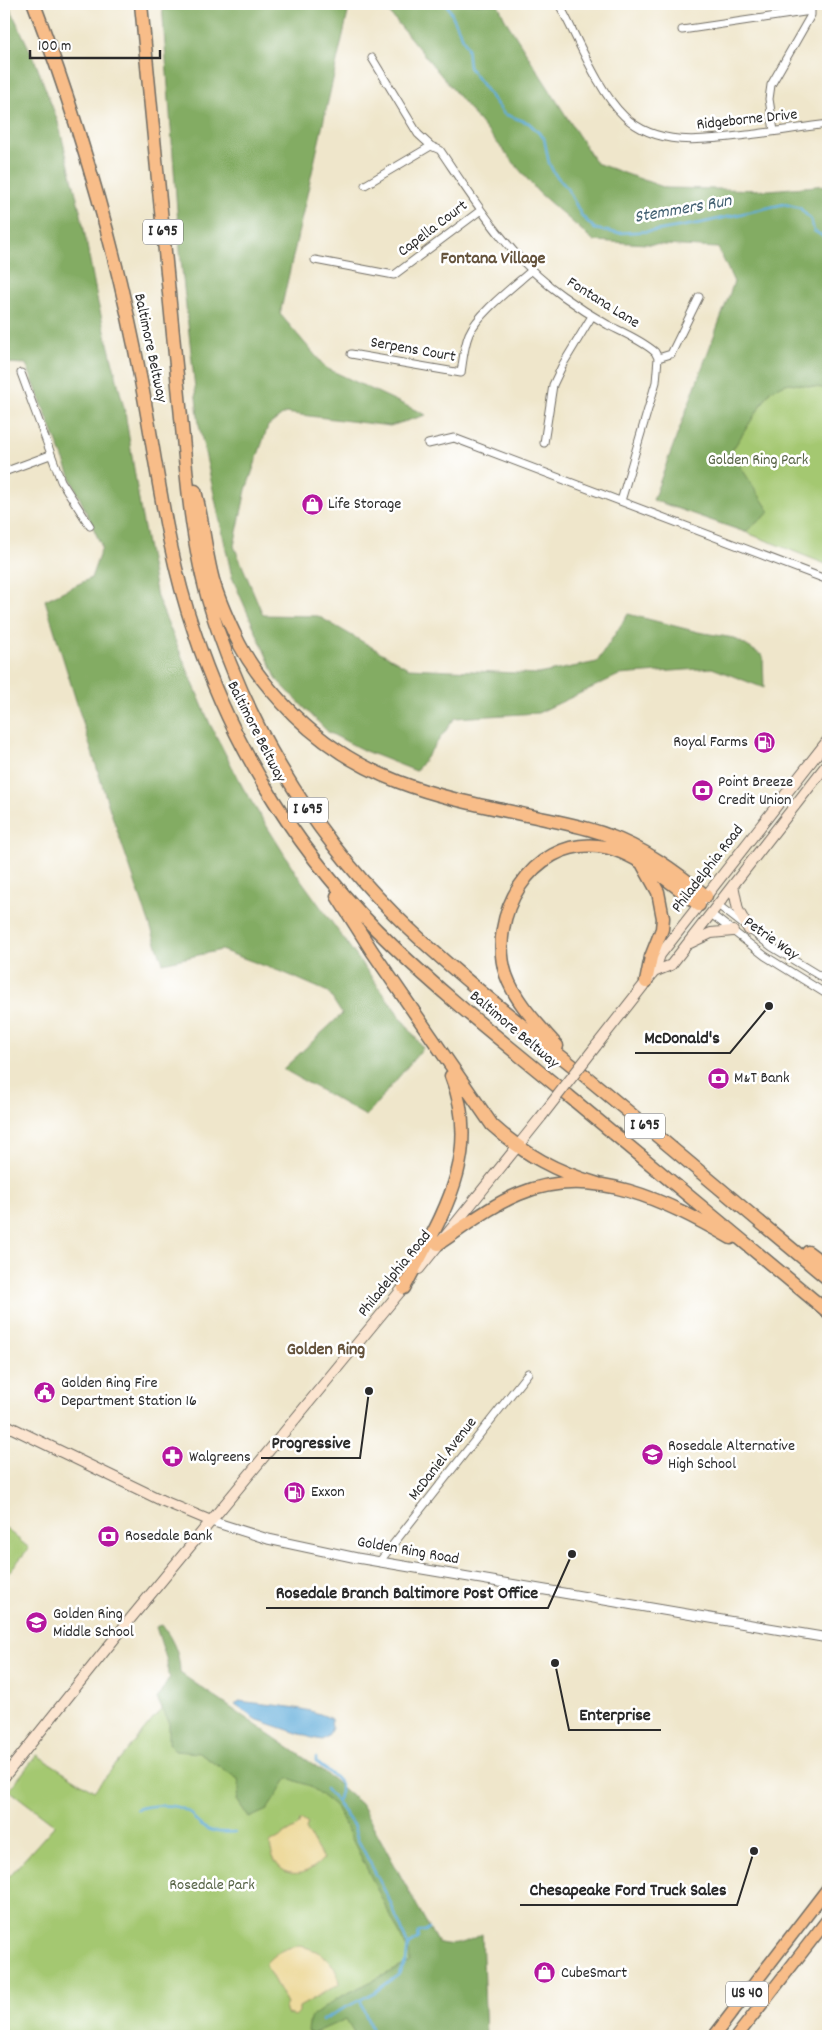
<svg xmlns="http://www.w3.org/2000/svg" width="832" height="2040" viewBox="0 0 832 2040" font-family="Dekko,sans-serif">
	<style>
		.green { fill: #a4c871; stroke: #687a4e }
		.forest { fill: #83ac63; stroke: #576c47 }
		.sand { fill: #eeda9e; stroke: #8c8264 }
		.water { fill: #62adda; stroke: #466c82 }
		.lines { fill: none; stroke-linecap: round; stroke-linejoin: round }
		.stream { stroke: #62adda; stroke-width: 2.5 }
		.minor-casing { stroke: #706c63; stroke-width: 9 }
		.tertiary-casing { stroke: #706c63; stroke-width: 11 }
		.secondary-casing { stroke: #706c63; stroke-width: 12 }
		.trunk-casing { stroke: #706c63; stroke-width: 14 }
		.motorway-casing { stroke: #706c63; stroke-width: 15 }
		.minor { stroke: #fff; stroke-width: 7 }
		.tertiary { stroke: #fff; stroke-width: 9 }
		.secondary { stroke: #fce5d0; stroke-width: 10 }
		.trunk { stroke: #f8bd89; stroke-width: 11 }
		.motorway { stroke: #f8bd89; stroke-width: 12 }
		.secondary-bridge-casing { stroke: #706c63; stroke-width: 12; stroke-linecap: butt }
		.secondary-bridge { stroke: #fce5d0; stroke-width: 10 }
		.labels { text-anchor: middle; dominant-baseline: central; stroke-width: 5; stroke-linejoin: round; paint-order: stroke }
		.shield { fill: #fff; stroke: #6b6b6b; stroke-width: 1 }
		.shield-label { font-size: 15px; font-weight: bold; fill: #2b2b2b }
		.street-label { font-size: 16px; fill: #2b2b2b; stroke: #fff }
		.park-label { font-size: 16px; fill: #556244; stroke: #fff }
		.poi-label { font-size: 16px; fill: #2b2b2b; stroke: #fff; text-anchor: start }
		.water-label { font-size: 18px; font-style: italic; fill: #415f71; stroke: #fff }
		.neighbourhood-label { font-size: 18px; font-weight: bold; fill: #66543d; stroke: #fff }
		.leader { fill: none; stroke: #2b2b2b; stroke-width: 2 }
		.callout-dot { fill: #2b2b2b; stroke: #fff; stroke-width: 2 }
		.callout-label { font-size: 18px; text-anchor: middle; font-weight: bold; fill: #2b2b2b; stroke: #fff; stroke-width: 5; stroke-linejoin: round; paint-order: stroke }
	</style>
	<rect width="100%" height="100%" fill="#fff"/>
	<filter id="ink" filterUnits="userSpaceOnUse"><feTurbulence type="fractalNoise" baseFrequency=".02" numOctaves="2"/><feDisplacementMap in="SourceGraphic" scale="10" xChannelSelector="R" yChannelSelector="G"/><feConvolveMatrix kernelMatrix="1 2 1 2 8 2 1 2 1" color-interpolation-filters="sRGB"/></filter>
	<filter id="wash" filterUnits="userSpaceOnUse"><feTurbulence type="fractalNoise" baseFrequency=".0096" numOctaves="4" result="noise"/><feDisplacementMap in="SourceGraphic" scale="20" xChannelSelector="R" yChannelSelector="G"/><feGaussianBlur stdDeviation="1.12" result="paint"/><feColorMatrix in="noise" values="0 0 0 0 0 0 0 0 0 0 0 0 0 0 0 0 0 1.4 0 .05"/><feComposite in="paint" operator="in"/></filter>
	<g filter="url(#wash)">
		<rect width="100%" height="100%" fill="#efe6cb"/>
		<path class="green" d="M828 351V565L745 532 670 506 708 380Z
			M4 1527 29 1548 4 1578Z
			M183 1683 353 1798 482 2036H4V1882L55 1825 9 1790 37 1755 94 1791Z"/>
		<path class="forest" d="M4 4H8L35 61 58 122 81 214 98 303 125 412 140 507 157 597 210 724 243 788 296 873 423 1048 366 1116 283 1069 342 1014 328 992 287 974 221 950 163 963 108 804 45 600 91 578 102 547 73 483 26 364 4 363Z
			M162 4H350L280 314 326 368 426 415 390 426 285 413 268 426 246 490 234 546 263 615 318 616 408 668 538 674 597 662 628 614 698 632 734 638 763 656 764 688 712 668 619 675 538 713 455 718 416 771 365 751 328 732 277 680 232 577 199 425 180 251Z
			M382 4H498L506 21 596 163 666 188 769 190 828 185V389L789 383 771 390 731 452 770 512 745 532 653 500 734 282 718 248 594 241 538 192Z
			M162 1625C173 1640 180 1654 180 1673L323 1771 361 1804 437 1942C457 1948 465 1942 482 1934L486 2036H356L346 2019 312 2034 308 2031 310 2018 336 1999 410 1962 409 1953 336 1807 310 1786 288 1778 267 1810 249 1818 237 1800 240 1789 238 1779 199 1753 175 1751 169 1743V1722L157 1699 170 1677 168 1675 167 1661 156 1627Z"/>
		<path class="sand" d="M302 1820 308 1824 306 1829 323 1859C301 1883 273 1877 270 1843L298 1826 300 1821Z
			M299 1946C320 1949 337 1962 339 1984L299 2007V2012L295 2016 287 2014 285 2007 287 2004 266 1966V1963C276 1952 284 1948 299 1946Z"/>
		<path class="water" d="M239 1701C266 1705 309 1706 331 1719L332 1728 328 1736 322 1740 312 1738 255 1719 235 1705Z"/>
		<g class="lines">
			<path class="stream" d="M447 4 467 47 469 67 504 114 529 123 544 138 549 163 554 173 567 188 582 216 595 229 616 233 655 231 701 223 784 204 800 208 811 220 814 231 828 239
				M316 1758V1761C327 1773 351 1782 337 1800
				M137 1809C150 1805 175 1803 187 1811 191 1813 193 1817 195 1820 207 1833 219 1833 235 1832
				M408 1945 419 1938 418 1933 420 1931H425L429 1928
				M360 2000 374 2036
				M322 2020 375 1992 398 1975 406 1962 408 1945 388 1897 358 1840 353 1825 336 1801 326 1789"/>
		</g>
	</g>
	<g filter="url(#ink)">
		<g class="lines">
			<defs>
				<path id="minor" d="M559 4C577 37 598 91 624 116 659 150 713 139 756 134 780 131 804 127 828 124
					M682 30 811 11
					M372 58 418 134 431 146 440 150C476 203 510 259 563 296 578 307 592 316 608 325 624 333 641 340 655 352L658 358 656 382 621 501
					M774 131 769 99 771 85 811 15V4
					M365 185 431 146
					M315 260 394 275 481 210
					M351 354 461 373C463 360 464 346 469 334 478 313 514 286 532 270
					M658 358 671 354 699 297
					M21 373 61 481 90 526
					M544 443 553 385 563 364 592 316
					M428 444 454 438 828 580
					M4 472 50 455
					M718 905 772 947 828 981
					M711 914 765 956 828 995
					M380 1561 528 1373"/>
				<path id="tertiary" d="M211 1521 268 1539 357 1558 828 1638"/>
				<path id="secondary" d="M733 885 738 910 749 930
					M690 943 711 933 733 931
					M654 972 671 965 828 763
					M596 1046 654 972 660 955 828 740
					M419 1269 541 1117
					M4 1424 161 1500 211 1521
					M4 1777 131 1618 408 1282"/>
				<path id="trunk" d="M714 2036 828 1888
					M737 2036 828 1919"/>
				<path id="motorway" d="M34 4C80 126 117 252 141 381 157 464 166 550 194 631 233 750 302 860 393 946 449 1000 510 1047 570 1097 656 1168 742 1240 828 1312
					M141 4 187 479C191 520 197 560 208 599 242 716 307 827 393 913 450 970 516 1020 579 1071 663 1140 745 1210 828 1279
					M195 491C203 520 205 551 213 580 218 598 226 616 234 633 248 665 270 691 294 715 362 782 436 796 526 815 553 821 581 825 607 835 644 848 675 871 706 896
					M643 865 658 892 663 918 662 929 651 957 646 982
					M337 896 372 951 492 1125C525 1155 557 1172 598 1184
					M557 1046C538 1024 516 1003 506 975 487 917 531 839 598 846 632 849 673 884 699 905
					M438 1244C464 1227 490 1206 519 1194 592 1163 668 1202 731 1238
					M808 1252 828 1267
					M404 1288C440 1218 484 1157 451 1076"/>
			</defs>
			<use href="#minor" class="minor-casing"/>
			<use href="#tertiary" class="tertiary-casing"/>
			<use href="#secondary" class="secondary-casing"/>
			<use href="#trunk" class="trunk-casing"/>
			<use href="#motorway" class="motorway-casing"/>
			<use href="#minor" class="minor"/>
			<use href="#tertiary" class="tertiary"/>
			<use href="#secondary" class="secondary"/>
			<use href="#trunk" class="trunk"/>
			<use href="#motorway" class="motorway"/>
			<defs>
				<path id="secondary-bridge" d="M541 1117 596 1046"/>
			</defs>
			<use href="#secondary-bridge" class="secondary-bridge-casing"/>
			<use href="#secondary-bridge" class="secondary-bridge"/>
		</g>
	</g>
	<defs>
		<symbol id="shop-disc" viewBox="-11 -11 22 22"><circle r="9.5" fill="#b5179e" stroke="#fff"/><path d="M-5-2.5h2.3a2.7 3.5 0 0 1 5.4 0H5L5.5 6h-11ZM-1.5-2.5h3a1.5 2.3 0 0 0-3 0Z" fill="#fff"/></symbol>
		<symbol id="fuel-disc" viewBox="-11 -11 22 22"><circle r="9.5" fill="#b5179e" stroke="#fff"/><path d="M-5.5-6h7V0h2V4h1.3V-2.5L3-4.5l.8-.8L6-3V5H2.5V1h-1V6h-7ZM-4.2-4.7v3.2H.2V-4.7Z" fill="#fff"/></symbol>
		<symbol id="bank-disc" viewBox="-11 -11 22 22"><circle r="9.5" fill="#b5179e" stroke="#fff"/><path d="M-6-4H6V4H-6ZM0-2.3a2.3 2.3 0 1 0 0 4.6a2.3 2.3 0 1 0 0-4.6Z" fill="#fff"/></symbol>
		<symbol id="civic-disc" viewBox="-11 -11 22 22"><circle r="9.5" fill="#b5179e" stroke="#fff"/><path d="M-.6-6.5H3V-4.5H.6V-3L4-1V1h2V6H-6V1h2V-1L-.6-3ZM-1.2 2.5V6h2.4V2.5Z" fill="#fff"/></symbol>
		<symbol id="school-disc" viewBox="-11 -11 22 22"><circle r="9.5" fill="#b5179e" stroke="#fff"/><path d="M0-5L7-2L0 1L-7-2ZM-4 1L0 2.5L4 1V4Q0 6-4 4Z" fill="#fff"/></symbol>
		<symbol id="pharmacy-disc" viewBox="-11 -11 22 22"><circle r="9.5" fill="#b5179e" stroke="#fff"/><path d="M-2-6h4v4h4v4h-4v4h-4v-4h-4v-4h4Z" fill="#fff"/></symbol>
	</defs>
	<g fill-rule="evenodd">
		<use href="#shop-disc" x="300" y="492" width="25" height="25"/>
		<use href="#fuel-disc" x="752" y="730" width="25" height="25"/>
		<use href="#bank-disc" x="690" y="778" width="25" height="25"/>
		<use href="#bank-disc" x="706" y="1066" width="25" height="25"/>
		<use href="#civic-disc" x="32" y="1380" width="25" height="25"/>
		<use href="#school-disc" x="640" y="1442" width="25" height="25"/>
		<use href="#pharmacy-disc" x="160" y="1444" width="25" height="25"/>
		<use href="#fuel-disc" x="282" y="1480" width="25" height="25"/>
		<use href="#bank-disc" x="96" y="1524" width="25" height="25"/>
		<use href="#school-disc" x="24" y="1610" width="25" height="25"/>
		<use href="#shop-disc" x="532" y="1960" width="25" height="25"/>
	</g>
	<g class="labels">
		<g class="shield">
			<rect x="143" y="219.5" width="40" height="25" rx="4"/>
			<rect x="288" y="797.5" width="40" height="25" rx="4"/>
			<rect x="625" y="1113.5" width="40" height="25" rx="4"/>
			<rect x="726" y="1981.5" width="42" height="25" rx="4"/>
		</g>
		<g class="shield-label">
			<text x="163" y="232">I 695</text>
			<text x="308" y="810">I 695</text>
			<text x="645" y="1126">I 695</text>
			<text x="747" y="1994">US 40</text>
		</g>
		<g class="street-label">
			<text transform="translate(747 120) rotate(-6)">Ridgeborne Drive</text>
			<text transform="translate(433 229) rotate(-37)">Capella Court</text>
			<text transform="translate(603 303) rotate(32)">Fontana Lane</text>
			<text transform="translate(150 348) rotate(78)">Baltimore Beltway</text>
			<text transform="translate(413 350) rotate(10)">Serpens Court</text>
			<text transform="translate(256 732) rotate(63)">Baltimore Beltway</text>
			<text transform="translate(708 869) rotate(-52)">Philadelphia Road</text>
			<text transform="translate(771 939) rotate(35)">Petrie Way</text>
			<text transform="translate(514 1030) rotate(40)">Baltimore Beltway</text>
			<text transform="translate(395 1274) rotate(-51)">Philadelphia Road</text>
			<text transform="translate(443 1459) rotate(-52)">McDaniel Avenue</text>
			<text transform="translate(408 1551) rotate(10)">Golden Ring Road</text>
		</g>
		<g class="park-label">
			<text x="758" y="460">Golden Ring Park</text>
			<text x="212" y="1885">Rosedale Park</text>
		</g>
		<g class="poi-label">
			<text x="328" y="504">Life Storage</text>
			<text x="748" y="742" text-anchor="end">Royal Farms</text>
			<text x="718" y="782">Point Breeze<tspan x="718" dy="18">Credit Union</tspan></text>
			<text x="734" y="1078">M&amp;T Bank</text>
			<text x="61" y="1383">Golden Ring Fire<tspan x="61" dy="18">Department Station 16</tspan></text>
			<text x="668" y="1446">Rosedale Alternative<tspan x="668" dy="18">High School</tspan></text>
			<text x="189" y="1457">Walgreens</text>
			<text x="311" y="1492">Exxon</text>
			<text x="125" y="1536">Rosedale Bank</text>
			<text x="53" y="1614">Golden Ring<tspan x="53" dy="18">Middle School</tspan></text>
			<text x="561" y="1973">CubeSmart</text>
		</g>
		<g class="water-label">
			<text transform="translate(683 210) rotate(-10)">Stemmers Run</text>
		</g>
		<g class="neighbourhood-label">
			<text x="493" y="259">Fontana Village</text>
			<text x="326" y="1350">Golden Ring</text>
		</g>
	</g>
	<path class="leader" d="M769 1006L730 1053H635M369 1391L360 1458H261M572 1554L548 1608H266M555 1663L569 1730H661M754 1851L737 1905H520"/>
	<g class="callout-dot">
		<circle cx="769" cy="1006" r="5"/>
		<circle cx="369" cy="1391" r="5"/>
		<circle cx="572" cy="1554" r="5"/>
		<circle cx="555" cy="1663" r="5"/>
		<circle cx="754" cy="1851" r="5"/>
	</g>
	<g class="callout-label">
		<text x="682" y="1043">McDonald's</text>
		<text x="311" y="1448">Progressive</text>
		<text x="407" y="1598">Rosedale Branch Baltimore Post Office</text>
		<text x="615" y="1720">Enterprise</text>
		<text x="628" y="1895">Chesapeake Ford Truck Sales</text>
	</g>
	<rect width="832" height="2040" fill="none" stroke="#fff" stroke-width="20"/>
	<path d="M30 50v8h130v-8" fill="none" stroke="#2b2b2b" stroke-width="2.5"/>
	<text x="38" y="50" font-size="15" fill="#2b2b2b" stroke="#ffffff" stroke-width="4" paint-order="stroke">100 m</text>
</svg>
